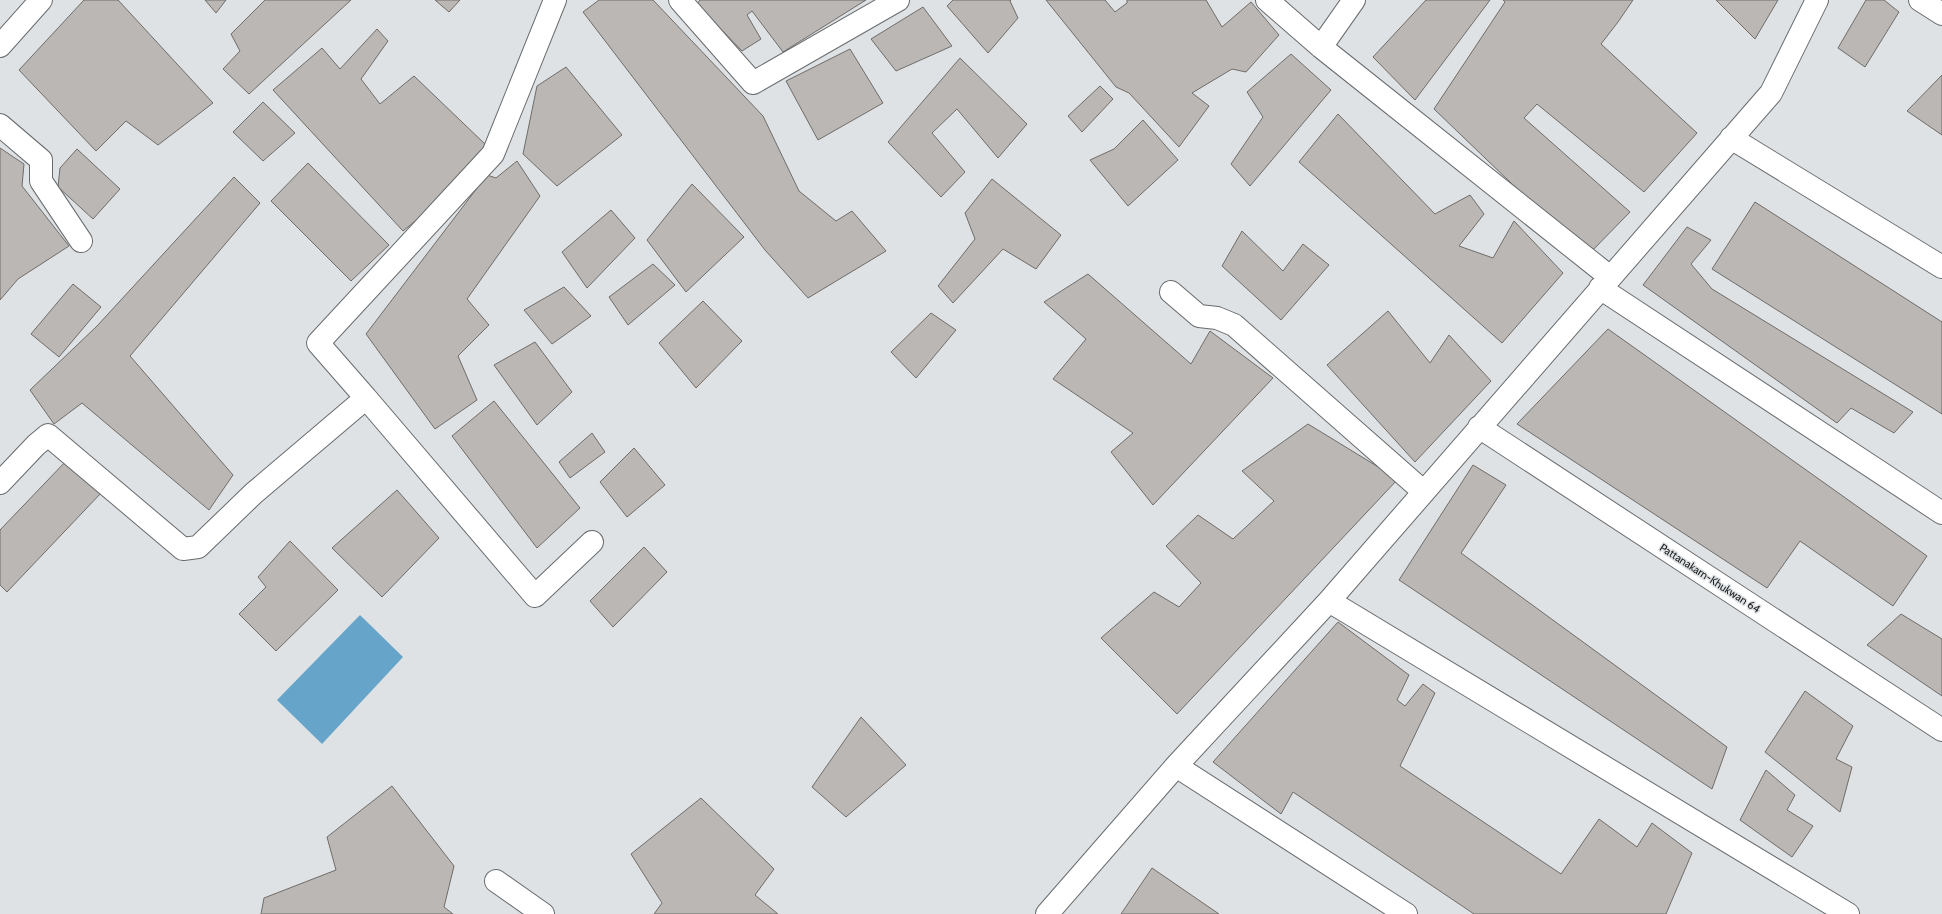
<svg xmlns="http://www.w3.org/2000/svg" width="1942" height="914" viewBox="0 0 1942 914" font-family="Cabin,sans-serif">
	<style>
		.water { fill: #66a5c9 }
		.building { fill: #bab7b4; stroke: #6f6c69 }
		.lines { fill: none; stroke-linecap: round; stroke-linejoin: round }
		.minor-casing { stroke: #686b6d; stroke-width: 24 }
		.minor { stroke: #fff; stroke-width: 22 }
		.labels { text-anchor: middle; dominant-baseline: central; stroke-width: 3; stroke-linejoin: round; paint-order: stroke }
		.street-label { font-size: 11px; fill: #191a1b; stroke: #dee2e5 }
	</style>
	<rect width="100%" height="100%" fill="#dee2e5"/>
	<path class="water" d="M360 615 403 657 322 744 277 700Z"/>
	<path class="building" d="M84 0H118L213 103 158 145 126 121 96 151 19 70Z
		M205 0H226L216 13Z
		M265 0H351L249 94 223 69 240 51 231 34Z
		M435 0H460L449 12Z
		M599 0H653L763 116 799 191 836 221 852 211 886 251 808 298 765 250 583 12Z
		M700 0H866L783 52 752 11 747 15 761 39 742 51 697 4Z
		M953 0H1011L1010 1 1018 18 988 53 947 6Z
		M1046 0H1105L1115 12 1127 3V0H1206L1222 27 1251 2 1279 35 1246 72 1232 69 1192 93 1209 106 1179 147 1129 93 1116 87Z
		M1426 0H1490L1415 100 1373 57Z
		M1503 0H1633L1618 22 1601 44 1697 133 1644 192 1537 104 1524 118 1630 212 1587 256 1434 109 1505 2Z
		M1716 0H1778L1755 39Z
		M1866 0H1884L1899 12 1865 67 1838 48Z
		M923 7 952 46 896 71 871 39Z
		M377 29 388 41 361 79 380 104 414 76 486 145 447 195 403 231 273 90 322 48 340 69Z
		M850 49 883 103 818 140 786 81Z
		M1291 54 1331 90 1250 186 1231 164 1263 117 1247 92Z
		M960 58 1027 124 998 158 957 109 932 133 965 172 941 197 888 142Z
		M566 67 622 135 557 186 523 154 537 86Z
		M1942 75V135L1907 111Z
		M1100 86 1113 99 1082 132 1068 116Z
		M263 102 295 133 263 161 233 132Z
		M1338 114 1435 214 1470 195 1484 214 1459 246 1493 258 1514 221 1563 273 1502 343 1299 162Z
		M1143 120 1178 160 1128 206 1090 160 1114 149Z
		M0 148 24 164 22 186 69 246 18 279 0 300Z
		M77 149 120 189 93 219 58 187 60 168Z
		M517 161 540 196 467 299 489 325 458 356 477 400 435 429 366 334 487 175 496 178Z
		M308 163 389 245 351 281 271 201Z
		M234 177 260 203 130 356 233 475 209 510 82 403 54 424 30 390 97 326Z
		M992 179 1061 235 1036 269 1003 249 953 303 938 286 975 239 965 213Z
		M692 184 744 237 686 292 647 240Z
		M1755 202 1942 322V414L1712 269Z
		M611 210 635 238 587 288 562 252Z
		M1687 227 1711 240 1691 264 1712 289 1913 412 1894 433 1851 408 1837 423 1643 285Z
		M1242 231 1283 271 1303 244 1329 265 1281 320 1222 266Z
		M653 264 675 285 628 325 609 297Z
		M1088 274 1191 364 1210 331 1273 378 1153 505 1111 452 1133 433 1053 379 1086 339 1044 302Z
		M73 284 101 307 59 357 31 334Z
		M564 287 591 316 552 344 524 310Z
		M703 301 742 341 696 388 659 343Z
		M1388 311 1430 363 1449 335 1491 381 1415 462 1327 365Z
		M931 313 956 330 916 378 891 352Z
		M1608 329 1927 556 1893 606 1800 541 1767 588 1517 424Z
		M535 342 572 392 537 425 494 365Z
		M494 401 580 508 537 548 452 436Z
		M1308 424 1398 479 1177 714 1101 638 1154 592 1179 607 1201 583 1166 546 1198 515 1233 539 1274 501 1242 471Z
		M592 433 605 452 570 478 559 462Z
		M634 448 665 485 627 517 600 482Z
		M68 459 102 492 7 592 0 585V530Z
		M1473 465 1506 485 1461 553 1727 747 1712 789 1399 580Z
		M397 490 439 538 382 597 332 548Z
		M290 541 338 590 276 651 239 614 266 587 258 577Z
		M644 547 667 572 613 627 590 601Z
		M1901 614 1942 639V696L1867 645Z
		M1338 622 1409 675 1397 700 1405 706 1423 684 1435 693 1400 766 1561 874 1599 819 1637 847 1652 823 1692 853 1666 914H1474L1293 792 1281 814 1213 762Z
		M1805 691 1853 726 1836 759 1852 767 1840 812 1765 752Z
		M861 717 906 765 846 817 812 787Z
		M1766 770 1795 795 1787 810 1813 826 1792 857 1740 820Z
		M392 786 454 866 444 907 453 914H261L264 898 336 870 327 837Z
		M701 798 774 869 755 895 778 914H654L662 903 631 854Z
		M1152 868 1219 914H1121Z"/>
	<g class="lines">
		<defs>
			<path id="minor" d="M680 0 753 83 898 0
				M1267 0 1321 47 1610 277
				M1920 0 1942 14
				M0 46 41 0
				M1321 47 1354 0
				M0 125 41 160V181L81 241
				M1731 138 1942 267
				M1600 288 1942 513
				M1171 292 1199 316 1217 318 1234 325 1424 492
				M366 398 318 343 493 154 555 0
				M1479 427 1942 730
				M0 483 36 445 48 435 183 549 198 547 254 493 366 398 535 596 592 542
				M1329 601 1848 914
				M1176 766 1406 914
				M496 881 543 914
				M1047 914 1176 766 1329 601 1771 93 1817 0"/>
		</defs>
		<use href="#minor" class="minor-casing"/>
		<use href="#minor" class="minor"/>
	</g>
	<g class="labels">
		<g class="street-label">
			<text transform="translate(1710 578) rotate(33)">Pattanakarn-Khukwan 64</text>
		</g>
	</g>
</svg>
